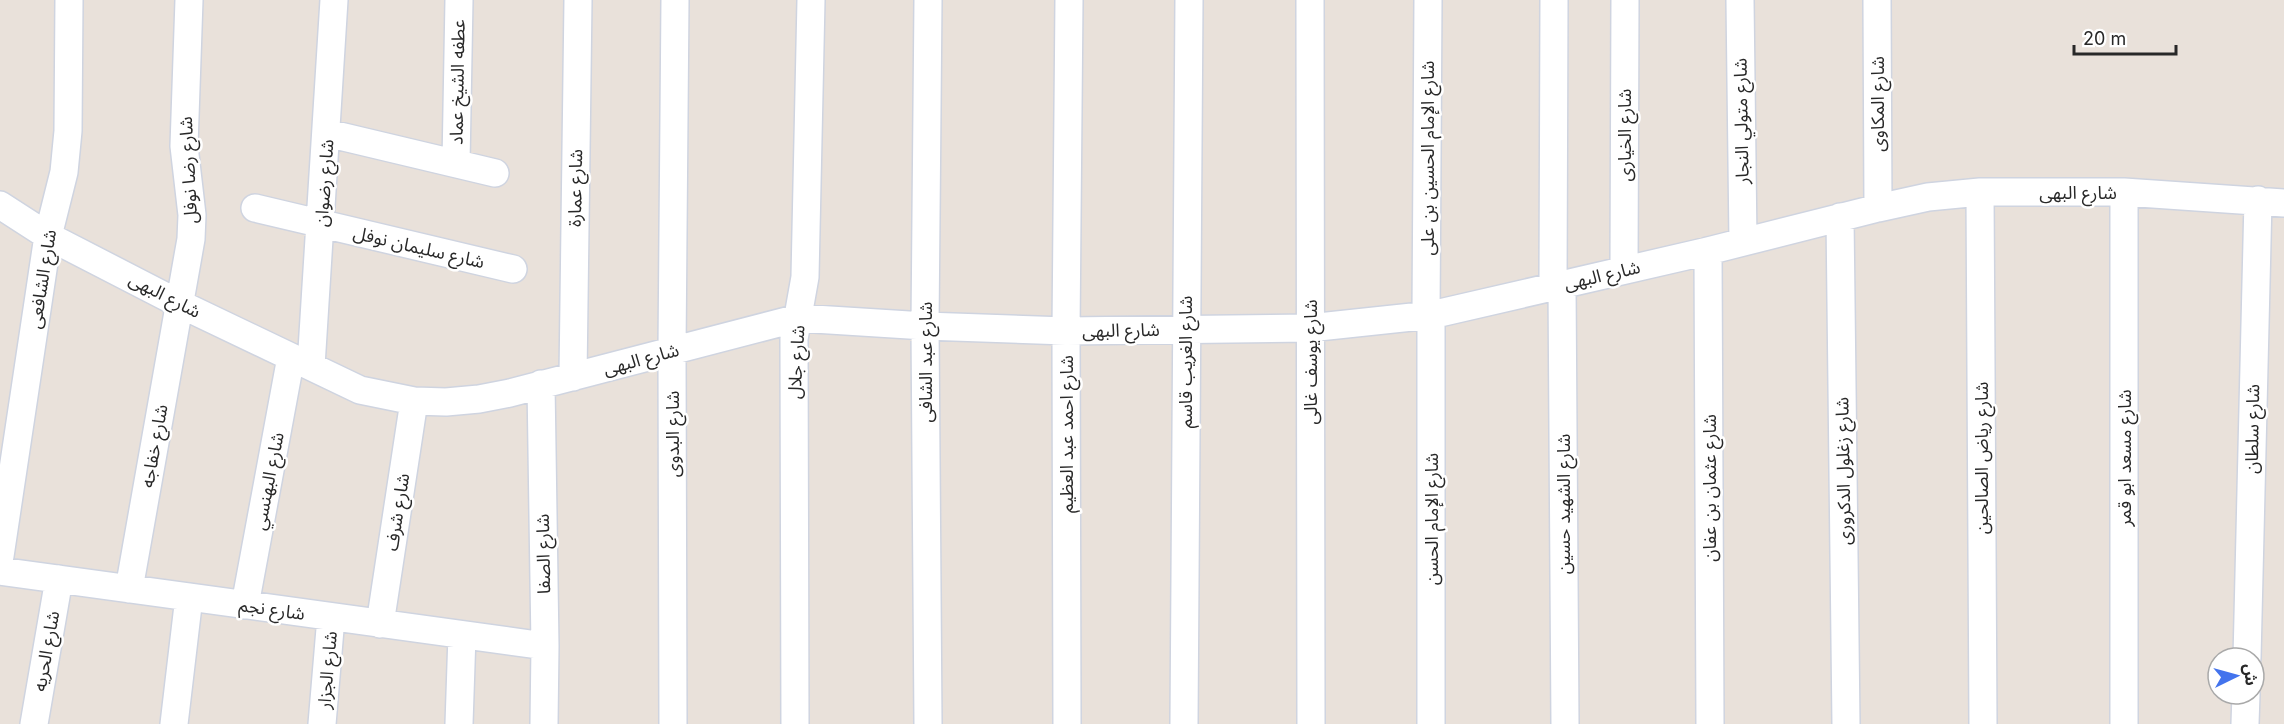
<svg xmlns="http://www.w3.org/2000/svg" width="2284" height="724" viewBox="0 0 2284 724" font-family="Inter,'Noto Sans Arabic',sans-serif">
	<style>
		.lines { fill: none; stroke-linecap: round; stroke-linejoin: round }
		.minor-casing { stroke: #cfd4e0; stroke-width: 30 }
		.minor { stroke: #fff; stroke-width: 27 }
		.labels { text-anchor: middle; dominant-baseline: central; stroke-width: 5; stroke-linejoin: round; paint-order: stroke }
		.street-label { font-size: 18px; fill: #282828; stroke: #fff }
	</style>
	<rect width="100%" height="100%" fill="#e9e1da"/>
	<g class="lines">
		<defs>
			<path id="minor" d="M1310 0 1311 724
				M1740 0 1743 242
				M1877 0 1878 208
				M327 133 495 173
				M456 163 459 0
				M1980 192 1983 724
				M2124 192V724
				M0 205 48 236 178 303 360 390 414 401 446 402 479 399 510 393 798 318 925 326 1066 331 1309 328 1431 315 1708 251 1878 208 1928 197 1980 192H2124L2284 203
				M255 208 513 269
				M1840 217 1846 724
				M1708 251 1710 724
				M1624 270 1625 0
				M1562 284 1565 724
				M1553 287 1554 0
				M1426 315 1428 0
				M311 366 334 0
				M573 377 578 0
				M541 384 545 646 544 724
				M0 556 48 236 64 172 68 131 69 0
				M0 571 545 646
				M129 589 191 239 192 215 184 146 189 0
				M245 605 291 357
				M380 624 414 401
				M2247 658 2258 200
				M34 724 59 579
				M174 724 189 597
				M322 724 331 617
				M459 724 462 635
				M673 724 672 350 675 0
				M795 724 794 339 805 277 811 0
				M928 724 925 326 928 0
				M1067 724 1066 331 1069 0
				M1184 724 1189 0
				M1431 724V315
				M2245 724 2246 694"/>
		</defs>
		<use href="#minor" class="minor-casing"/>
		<use href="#minor" class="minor"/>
	</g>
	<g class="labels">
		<g class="street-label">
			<text transform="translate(457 82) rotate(-89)">عطفه الشيخ عماد</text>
			<text transform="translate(1877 104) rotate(-90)">شارع المكاوى</text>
			<text transform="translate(1741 121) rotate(-91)">شارع متولي النجار</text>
			<text transform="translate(1624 135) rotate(-90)">شارع الخيارى</text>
			<text transform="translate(1427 158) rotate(-90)">شارع الإمام الحسين بن على</text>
			<text transform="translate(188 170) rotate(-93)">شارع رضا نوفل</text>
			<text transform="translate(324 183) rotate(-86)">شارع رضوان</text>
			<text transform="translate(575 188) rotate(-89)">شارع عمارة</text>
			<text x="2078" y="192">شارع البهى</text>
			<text transform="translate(419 247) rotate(13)">شارع سليمان نوفل</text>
			<text transform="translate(1602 275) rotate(-13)">شارع البهى</text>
			<text transform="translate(42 279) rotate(-81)">شارع الشافعى</text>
			<text transform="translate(165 295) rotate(27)">شارع البهى</text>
			<text transform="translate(1121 330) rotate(-1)">شارع البهى</text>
			<text transform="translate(641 359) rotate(-15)">شارع البهى</text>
			<text transform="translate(796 362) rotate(-87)">شارع جلال</text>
			<text transform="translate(925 362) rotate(-90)">شارع عبد الشافى</text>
			<text transform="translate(1185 362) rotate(-90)">شارع الغريب قاسم</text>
			<text transform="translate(1310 362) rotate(-90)">شارع يوسف غالى</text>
			<text transform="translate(2252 429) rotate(-89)">شارع سلطان</text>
			<text transform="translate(672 434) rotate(-90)">شارع البدوى</text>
			<text transform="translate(1066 434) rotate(-90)">شارع احمد عبد العظيم</text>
			<text transform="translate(154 446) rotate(-80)">شارع خفاجه</text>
			<text transform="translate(1981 458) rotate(-90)">شارع رياض الصالحين</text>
			<text transform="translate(2124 458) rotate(-90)">شارع مسعد ابو قمر</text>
			<text transform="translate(1843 471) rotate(-91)">شارع زغلول الدكرورى</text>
			<text transform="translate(268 481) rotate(-79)">شارع البهنسي</text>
			<text transform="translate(1709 488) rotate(-90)">شارع عثمان بن عفان</text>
			<text transform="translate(1563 504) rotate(-90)">شارع الشهيد حسين</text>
			<text transform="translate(397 512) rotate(-81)">شارع شرف</text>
			<text transform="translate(1431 519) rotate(-90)">شارع الإمام الحسن</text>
			<text transform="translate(543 554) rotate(-91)">شارع الصفا</text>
			<text transform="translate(272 609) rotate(8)">شارع نجم</text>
			<text transform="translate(46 651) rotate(-80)">شارع الحريه</text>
			<text transform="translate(327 670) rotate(-85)">شارع الجزار</text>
		</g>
	</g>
	<g transform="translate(2236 676) rotate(85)"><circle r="28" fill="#ffffff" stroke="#a9a9a9" stroke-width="1.5"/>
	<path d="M0-4.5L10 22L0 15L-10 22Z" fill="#4373ed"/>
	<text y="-9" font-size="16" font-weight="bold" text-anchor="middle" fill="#282828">ش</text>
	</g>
	<path d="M2074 45v9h102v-9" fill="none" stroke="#282828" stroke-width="3"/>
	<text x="2083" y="45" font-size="18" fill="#282828" stroke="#ffffff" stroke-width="4.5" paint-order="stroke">20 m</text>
</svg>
